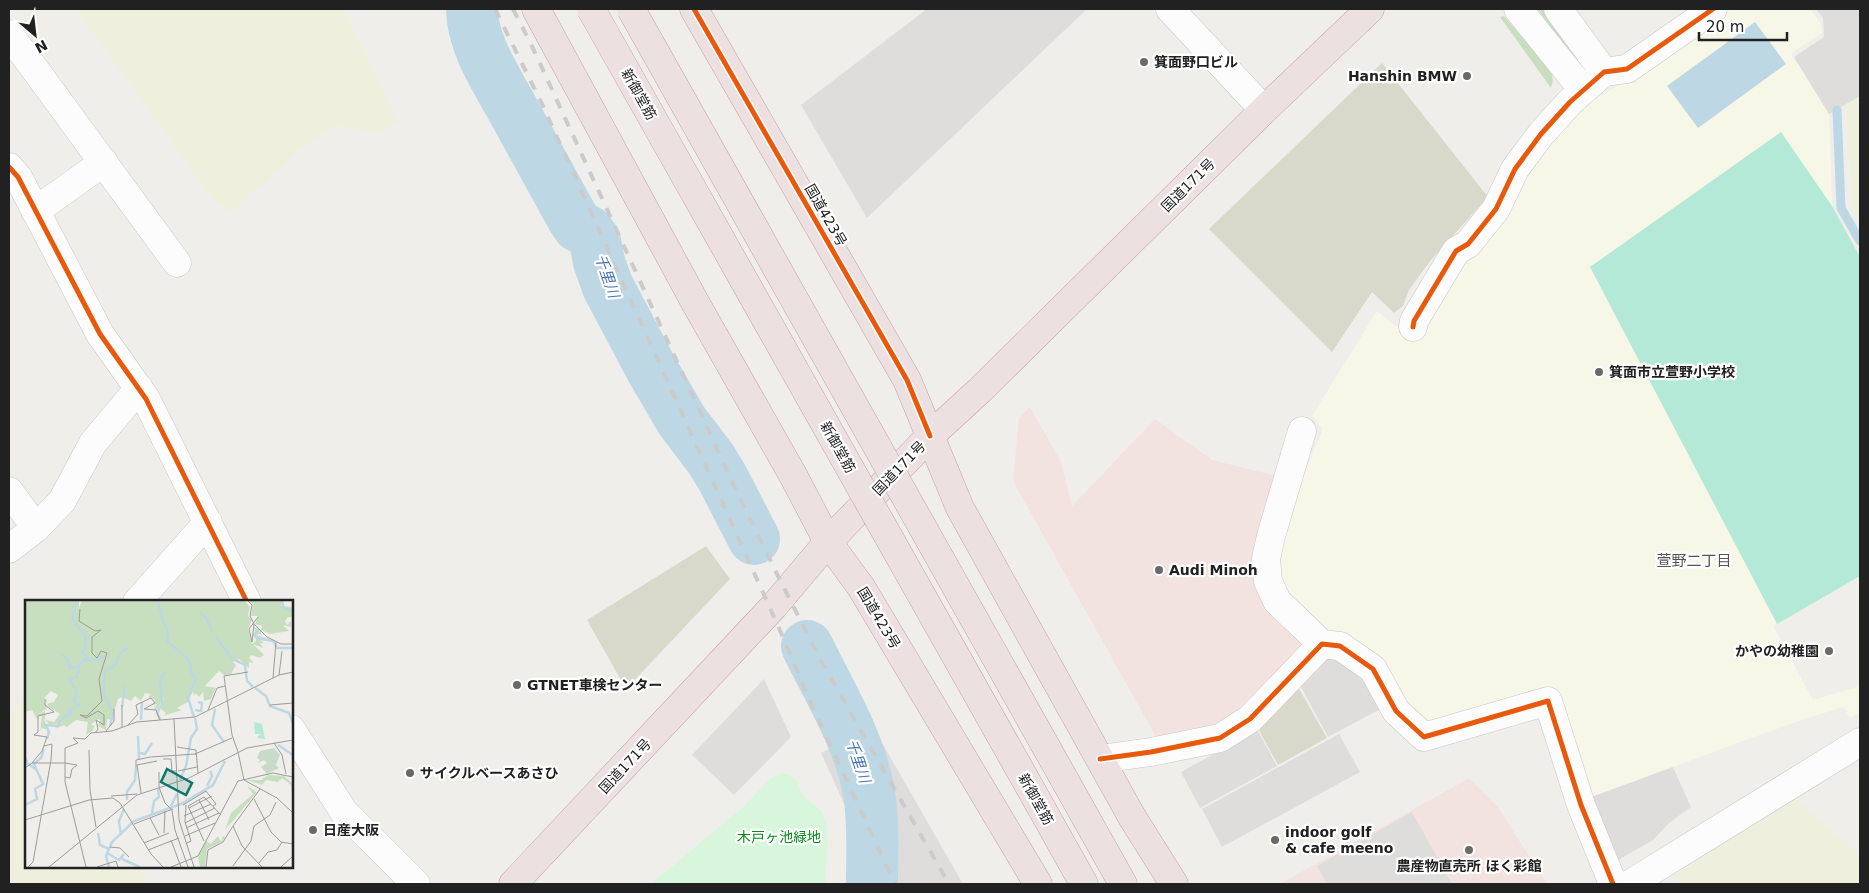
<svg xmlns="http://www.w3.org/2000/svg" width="1869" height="893" viewBox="0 0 1869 893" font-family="'DejaVu Sans','Noto Sans JP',sans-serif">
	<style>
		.commercial { fill: #f2e3e0 }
		.education { fill: #f7f7e7 }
		.religious { fill: #dedddb }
		.construction { fill: #d9d9cb }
		.farmland { fill: #eef0dd }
		.forest { fill: #c8dfbf }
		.park { fill: #d8f6db }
		.pitch { fill: #b4e8d7 }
		.water { fill: #bdd8e4 }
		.pier { fill: #dedddc }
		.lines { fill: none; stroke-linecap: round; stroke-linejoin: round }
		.stream { stroke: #bdd8e4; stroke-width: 9 }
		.river { stroke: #bdd8e4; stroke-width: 52 }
		.minor-casing { stroke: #c8c8c6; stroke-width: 29 }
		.highway-casing { stroke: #c7a0a8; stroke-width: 29 }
		.minor { stroke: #fdfcfc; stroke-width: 28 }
		.highway { stroke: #ece0e1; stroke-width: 28 }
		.rail { stroke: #cbcbcb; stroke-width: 4; stroke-dasharray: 10 10; stroke-linecap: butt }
		.highway-bridge-casing { stroke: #c7a0a8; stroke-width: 29; stroke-linecap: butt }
		.highway-bridge { stroke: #ece0e1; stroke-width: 28 }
		.cycleway-casing { stroke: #fff; stroke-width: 8 }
		.cycleway { stroke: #e8590c; stroke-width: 5 }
		.poi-dot { fill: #696967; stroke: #fff; stroke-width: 2 }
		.labels { text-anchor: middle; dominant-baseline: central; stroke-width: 4.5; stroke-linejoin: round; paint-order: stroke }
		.poi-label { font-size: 14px; font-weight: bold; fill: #212121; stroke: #fff; text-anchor: start }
		.street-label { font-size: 14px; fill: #212121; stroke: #fff }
		.park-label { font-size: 14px; fill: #06891c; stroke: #fff }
		.water-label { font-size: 15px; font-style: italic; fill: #4776b8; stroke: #fff }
		.neighbourhood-label { font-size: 15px; fill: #545454; stroke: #fff }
		.inset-river { fill: none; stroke: #bdd8e4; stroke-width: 2.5 }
		.inset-road { fill: none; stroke: #9d9c9a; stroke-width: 1 }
		.view { fill: #0f766e; fill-opacity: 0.15; stroke: #0f766e; stroke-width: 2.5 }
		.inset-edge { fill: none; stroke: #212121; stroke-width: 2.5 }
	</style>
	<rect width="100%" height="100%" fill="#f0eeea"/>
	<path class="commercial" d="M1030 407 1061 462 1072 506 1155 419 1212 460 1273 475 1280 472 1309 642 1231 716 1203 729 1156 737 1013 481 1019 418Z
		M1469 778 1497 806 1547 884H1280Z"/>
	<path class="education" d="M1731 9H1810L1820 22 1822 33 1791 53 1829 114 1832 206 1860 257V576L1773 626 1813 700 1858 687 1860 692V712L1850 718 1843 707 1798 721 1591 797 1551 691 1425 726 1280 589 1279 536 1323 429 1312 416 1377 311 1395 326 1405 329 1548 142 1594 100 1634 76H1639Z"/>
	<path class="religious" d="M927 9H1087L867 218 801 105Z
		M1816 9H1860V96L1829 114 1794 57 1824 37 1823 18Z
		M1337 653 1375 691 1384 707 1328 737 1299 683 1324 656Z
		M764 679 791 737 734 795 692 755Z
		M1254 724 1277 766 1200 808 1181 772 1241 739Z
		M1339 734 1360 772 1222 847 1202 809Z
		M1673 767 1691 807 1669 823 1653 840 1611 864 1586 799Z
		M1412 812 1452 884H1327L1317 866Z"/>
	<path class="construction" d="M1382 63 1488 197 1430 261 1409 290 1403 306 1394 313 1372 292 1332 352 1209 229Z
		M706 546 730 579 626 689 587 620Z
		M1297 685 1327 738 1278 765 1255 723Z"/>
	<path class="farmland" d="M75 9H344L398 121 375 134 338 125 300 149 231 213 214 201Z
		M1860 96V222L1852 207 1846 105Z
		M17 702 26 705V867H147L144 884H9V723Z
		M1795 798 1860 855V884H1679L1674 875Z"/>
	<path class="forest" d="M1538 9H1546L1573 53 1568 54Z
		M1504 16 1551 71 1553 80 1551 88 1500 17Z"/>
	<path class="park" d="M783 773C804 779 794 785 805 797 810 803 819 807 822 813 832 834 825 863 825 884H651L743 807 771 778Z"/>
	<path class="pitch" d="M1781 132 1832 206 1860 257V576L1777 624 1590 267Z"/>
	<path class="water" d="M1755 22 1786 64 1698 128 1667 86Z"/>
	<path class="pier" d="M873 727 963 884H882L860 839 821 753Z"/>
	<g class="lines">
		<path class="stream" d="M1837 110 1841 208 1860 241"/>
		<path class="river" d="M472 9C472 46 500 85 517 117 535 150 554 184 572 217L578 226 588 231 595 241 599 262 608 287 651 368 682 421 711 459 723 479 754 539
			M807 646C830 693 860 741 869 793 874 823 872 854 872 884"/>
		<defs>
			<path id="minor" d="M1170 9 1264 110
				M1518 9 1583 90
				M1558 9 1604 72
				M9 34 177 263
				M9 167 18 177 100 334 146 399 247 602
				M35 211 104 162
				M1413 327 1414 321 1456 251 1468 244 1496 209 1515 169 1541 134 1570 102 1604 72 1627 69 1713 9
				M1302 431 1271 536 1266 559 1268 581 1277 601 1322 644
				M9 491 36 528
				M9 549 36 528 62 501 93 443 139 388
				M137 602 208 522
				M291 729 344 812 416 884
				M1100 759 1151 752 1220 738 1250 719 1322 644 1340 646 1373 669 1396 711 1424 737 1548 701 1581 805 1613 884
				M1630 884 1860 742"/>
			<path id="highway" d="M536 9 696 304 794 477 828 542 861 587 1038 884
				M694 9 907 380 960 508 1132 817 1174 884
				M1063 777 1123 884
				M1033 793 1084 884
				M513 884 774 606 828 542 930 436 979 391 1264 110 1370 9"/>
		</defs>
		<use href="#minor" class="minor-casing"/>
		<use href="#highway" class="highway-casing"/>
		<use href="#minor" class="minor"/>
		<use href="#highway" class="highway"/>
		<path class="rail" d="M495 9 543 106 779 628 809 699 895 884
			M513 9 531 44 737 492 778 576 820 659 949 884"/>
		<defs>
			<path id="highway-bridge" d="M591 9 1033 793
				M631 9 1063 777"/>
		</defs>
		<use href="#highway-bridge" class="highway-bridge-casing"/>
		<use href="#highway-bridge" class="highway-bridge"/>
		<defs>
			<path id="cycleway" d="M694 9 907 380 930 436
				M9 167 18 177 100 334 146 399 247 602
				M1413 327 1414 321 1456 251 1468 244 1496 209 1515 169 1541 134 1570 102 1604 72 1627 69 1713 9
				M1100 759 1151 752 1220 738 1250 719 1322 644 1340 646 1373 669 1396 711 1424 737 1548 701 1581 805 1613 884"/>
		</defs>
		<use href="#cycleway" class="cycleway-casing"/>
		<use href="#cycleway" class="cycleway"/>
	</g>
	<g class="poi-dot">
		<circle cx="1144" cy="62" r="5"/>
		<circle cx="1467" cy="76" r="5"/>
		<circle cx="1599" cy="372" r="5"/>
		<circle cx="1159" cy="570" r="5"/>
		<circle cx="1829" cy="651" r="5"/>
		<circle cx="517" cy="685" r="5"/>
		<circle cx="410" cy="773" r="5"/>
		<circle cx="313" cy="830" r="5"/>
		<circle cx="1275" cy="840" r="5"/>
		<circle cx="1469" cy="850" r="5"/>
	</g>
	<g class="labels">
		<g class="poi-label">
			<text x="1154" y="62">箕面野口ビル</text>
			<text x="1457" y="76" text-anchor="end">Hanshin BMW</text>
			<text x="1609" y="372">箕面市立萱野小学校</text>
			<text x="1169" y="570">Audi Minoh</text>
			<text x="1819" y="651" text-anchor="end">かやの幼稚園</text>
			<text x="527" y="685">GTNET車検センター</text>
			<text x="420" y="773">サイクルベースあさひ</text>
			<text x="323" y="830">日産大阪</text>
			<text x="1285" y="832">indoor golf<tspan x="1285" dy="16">&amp; cafe meeno</tspan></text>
			<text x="1469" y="866" text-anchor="middle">農産物直売所 ほく彩館</text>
		</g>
		<g class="street-label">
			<text transform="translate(639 94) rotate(61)">新御堂筋</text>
			<text transform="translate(1188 185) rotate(-45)">国道171号</text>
			<text transform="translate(826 215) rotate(60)">国道423号</text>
			<text transform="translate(838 447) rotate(61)">新御堂筋</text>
			<text transform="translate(899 468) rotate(-46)">国道171号</text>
			<text transform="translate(879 618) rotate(59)">国道423号</text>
			<text transform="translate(625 766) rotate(-47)">国道171号</text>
			<text transform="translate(1036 799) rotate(61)">新御堂筋</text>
		</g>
		<g class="park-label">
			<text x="779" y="837">木戸ヶ池緑地</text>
		</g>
		<g class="water-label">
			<text transform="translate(607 276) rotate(71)">千里川</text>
			<text transform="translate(858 761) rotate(71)">千里川</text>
		</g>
		<g class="neighbourhood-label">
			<text x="1694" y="561">萱野二丁目</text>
		</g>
	</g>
	<g transform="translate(25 600)">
		<rect width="268" height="268" fill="#f0eeea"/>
		<path d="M0 0H54V8L57 0H219L225 7 223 16 227 20 223 29 227 44 231 41 229 27 236 30 237 26 230 24 233 16H226L228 5 222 0H256V6L267 7V17H263L260 21 262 25 266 21V27L258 25 264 31 245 34 236 30V34L231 35 244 39H235L239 43H235L238 48 228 44 239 55 235 58 226 55 224 58 229 63 224 62V68L214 59 208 62 211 65 206 74 200 76 194 71 180 86 191 88 186 99 179 101 178 92 174 97 170 93 169 96 168 91 163 102 152 108 157 110 138 116 141 113 136 109 139 97 132 110 128 109 132 104 127 105 130 100 123 97 126 94 120 93 116 101 110 96 106 101 97 97 93 99 87 120 82 119 81 130 73 126 75 120 72 119 66 125 70 126 68 130 61 135 63 122 51 120 42 127 39 125 30 129 38 121 26 126 18 118 24 130 16 128 15 132 17 116H13V121L7 110 0 112ZM26 91 33 95 29 102 22 104V99L20 100 24 107 35 114 29 122 20 120V111L14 114 22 108 19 101 20 97ZM243 175 259 176 267 183V191L266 185 257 178 253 182 241 180 237 185 222 180H236ZM222 186 232 192 200 230 206 213 228 194ZM193 236 196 242 198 236 200 237 197 242 182 249 180 267H175L173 257 181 241 186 244Z" fill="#c8dfbf" fill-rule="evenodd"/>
		<path d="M249 148 255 155 251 165 254 168 242 174 236 167 242 163 239 160 233 163 235 160 232 158 235 151Z" fill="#c8dbca"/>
		<path d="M229 122 237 124 240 139 232 138 235 134H230Z" fill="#b4e8d7"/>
		<path class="inset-river" d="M132 0 138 21M257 0 258 7 268 12M175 13 180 16 187 31M138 21 143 32 142 41 164 60 167 74 171 78 163 98 169 117M234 29 229 35 232 38 248 41 252 48H268M190 36 202 52M202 52 208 59 220 65 222 81 228 87M36 54 43 60 45 68 53 67M62 60 72 61 79 56M230 88 241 96 245 106 264 113 268 123M97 107 100 86M190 109 187 125 199 142M170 110 176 111 177 103 173 102M135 119 132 113 137 104 135 79 140 72M116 120 117 102M85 126 88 113 79 95V77L81 70 90 66 95 54 103 47M113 136 114 159M22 139 24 132 21 125 32 126 40 116 46 115 44 110 54 105 49 101 52 92 45 79 52 77 55 63 63 58 57 53 60 48V35L47 19 50 3 54 1M253 145 268 155M115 153 120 154 127 143M0 156 2 163 13 171M155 180 161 166 166 138 172 129 170 118M182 186 187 176 185 171M102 200V192L110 180 111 167M0 205 12 199 10 189 18 184 9 164 16 158 19 149M145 208 152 194M127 214 129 201 134 197 133 189M73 233 75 245 84 249M96 235 94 221 99 209M82 253 94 260 99 254M97 259 115 267M84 267 81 256 87 242 109 221 156 204 188 185 200 161"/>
		<path class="inset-road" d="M222 0 227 5 225 16 229 24 242 37 256 44H268M55 9 54 21 70 31 76 30 67 37V53L72 58 76 51 82 53 74 79 77 101 62 116 55 115 61 118 73 111 79 115V125L71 120 73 129 70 133M229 24 227 42 224 29 233 17M254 75 257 51M248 78 251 42M97 105V127M245 105 268 103M183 110 192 88 200 86M149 119 154 220 169 267M103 125 113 114 111 105 126 98 130 103 119 109 131 110 135 120M81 131 89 121V109M249 143 257 155 261 174M152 147 171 150 173 173M64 150 65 190 71 227M213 152 207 135 199 76 223 72M213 152 219 180 252 198 268 213M170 154 207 138M138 159H146L147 171H151M7 163 17 151 22 137 9 135 13 132V116L29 112 20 105V99M111 167V160L125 157 171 154M0 168 7 163H40M153 171 172 167M134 172V187L140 203 147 210 150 230 163 267M40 177 45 178 47 169 52 165 40 163M235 189 208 226 217 246 237 267M116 193 112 165 132 161M86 196 112 194M229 199 246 232 256 242 268 244M174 200 184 220M158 205 181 191 191 204 188 206M161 205 160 222 166 241 162 243M164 208 187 196M159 216 186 204M125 218 134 235M0 220 64 200 88 198 95 203 126 254 138 267M160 223 190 208M109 224 148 209M161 228 194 213M139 233 140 211M160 236 190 223M146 240 156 267M179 241 163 206 179 197 196 215M119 243 144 233M85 247 95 248 104 257M123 250 154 238M234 263 243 252 252 250 257 242M208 266 226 241 229 226 245 215 251 202M3 267 8 262 26 160 27 144 19 146M24 267 112 195 164 178 222 148 268 140M61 267 40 182V148L53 143 48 138 60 139 66 133 87 131 112 122 170 117 254 75 268 72M72 267 91 261 93 267M146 267 173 256 213 181 248 173 268 177M181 267 183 250 198 242 208 226M256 267 268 256"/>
		<path class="view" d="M142 169 167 183 161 195 136 182Z"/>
		<rect width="268" height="268" class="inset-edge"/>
	</g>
	<rect width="1869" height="893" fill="none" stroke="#212121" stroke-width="20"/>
	<g transform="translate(35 35) rotate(152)" stroke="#ffffff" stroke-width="4" paint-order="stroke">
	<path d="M0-4L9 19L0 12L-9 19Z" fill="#212121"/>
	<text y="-8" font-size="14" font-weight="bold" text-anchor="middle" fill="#212121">N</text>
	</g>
	<path d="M1699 32v8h88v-8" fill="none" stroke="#212121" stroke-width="2.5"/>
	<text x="1706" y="32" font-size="15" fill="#212121" stroke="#ffffff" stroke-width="4" paint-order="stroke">20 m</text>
</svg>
